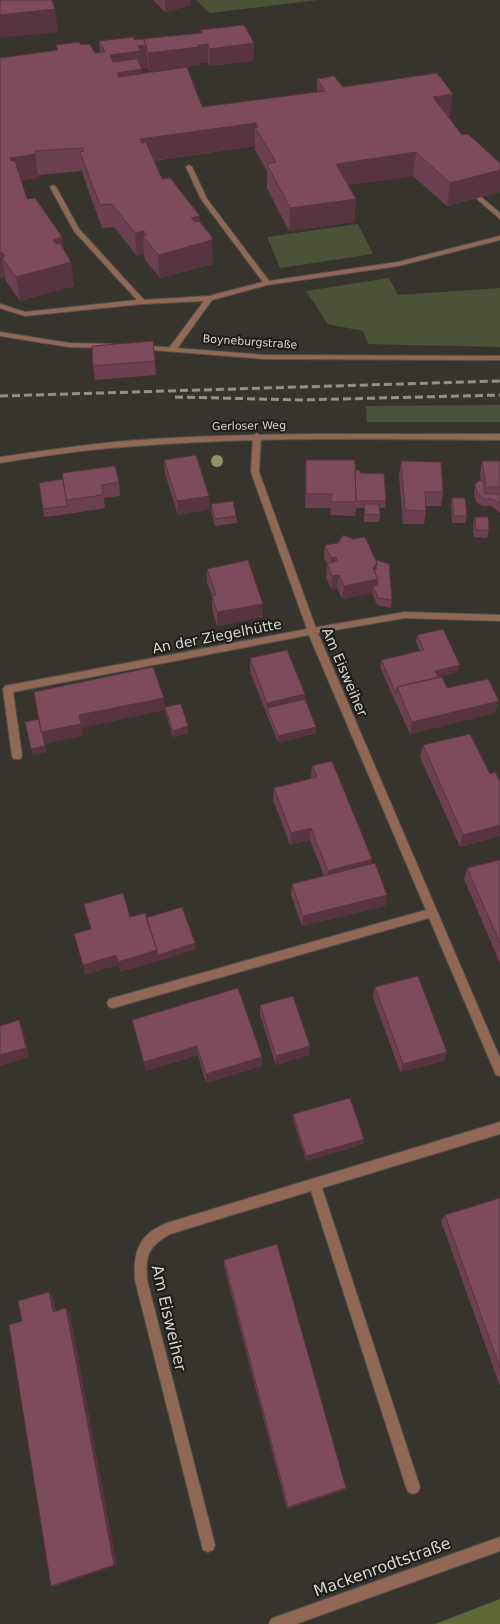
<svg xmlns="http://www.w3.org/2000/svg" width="500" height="1624" viewBox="0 0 500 1624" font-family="'DejaVu Sans',sans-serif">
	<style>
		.green { fill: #4c5237 }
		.forest { fill: #5e6837 }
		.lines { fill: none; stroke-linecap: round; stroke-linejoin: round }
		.service-casing { stroke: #54514b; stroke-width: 2 }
		.minor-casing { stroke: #54514b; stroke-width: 2 }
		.tertiary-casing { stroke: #54514b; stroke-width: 2 }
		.service { fill: #906855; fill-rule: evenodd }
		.minor { fill: #906855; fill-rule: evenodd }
		.tertiary { fill: #906855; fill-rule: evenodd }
		.rail { stroke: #94918c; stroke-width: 3; stroke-dasharray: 8 4; stroke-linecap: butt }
		.tree { fill: #8e9668 }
		.wall { fill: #6c4050 }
		.shaded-wall { fill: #583441 }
		.building { fill: #7e4b5d; stroke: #583441 }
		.labels { text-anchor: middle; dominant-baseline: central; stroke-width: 4; stroke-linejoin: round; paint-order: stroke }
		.far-street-label { font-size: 11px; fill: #d9d7d2; stroke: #1d1c19 }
		.street-label { font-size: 14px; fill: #d9d7d2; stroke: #1d1c19 }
		.near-street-label { font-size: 16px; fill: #d9d7d2; stroke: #1d1c19 }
	</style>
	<rect width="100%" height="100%" fill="#37342d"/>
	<path class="green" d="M196 0H318L210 13Z
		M358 224 373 254 280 268 267 237Z
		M389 278 398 295 500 288V347L368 344 363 331 328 324 306 291Z
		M500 405V422H367L366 406Z"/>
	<path class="forest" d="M500 1599V1624H435Z"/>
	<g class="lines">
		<defs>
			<path id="service" d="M189 165 192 167 207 199 269 281 398 262 500 236V240L398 266 267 285 212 300 176 350H173L169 348 204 301 142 304 25 316 0 308V304L25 312 137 300 74 231 50 187 53 185 56 187 79 229 144 300 209 296 263 282 201 199 186 167Z
				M477 197H481L500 213V219L477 199Z
				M405 612 500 615V621L405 618 312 634 307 631 312 628Z"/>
			<path id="minor" d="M0 332 69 343 111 344 115 346 111 348 69 347 0 336Z
				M137 345 264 355 500 356V360L264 359 140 349H137Z
				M257 433 261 436 259 472 317 631 500 1058V1076L496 1075 429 918 113 1008 109 1007 107 1003 109 999 113 998 426 910 309 635 13 692 22 756 20 759H14L12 756 3 689 5 686 307 629 251 472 253 436Z
				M500 1122V1134L322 1188 420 1487 418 1492 413 1494 408 1492 406 1487 311 1191 170 1234C148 1247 145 1255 147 1280L215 1545 213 1550 208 1552 203 1550 135 1280C133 1252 139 1234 167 1223Z"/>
			<path id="tertiary" d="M312 434H500V440C375 439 249 436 124 447 83 450 41 456 0 463V457C42 451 83 445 125 441 187 436 250 435 312 434Z
				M500 1537V1551L296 1624H269L271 1619 276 1617Z"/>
		</defs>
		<use href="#service" class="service-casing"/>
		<use href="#minor" class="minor-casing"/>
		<use href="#tertiary" class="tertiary-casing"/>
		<use href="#service" class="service"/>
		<use href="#minor" class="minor"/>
		<use href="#tertiary" class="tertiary"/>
		<path class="rail" d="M0 396 500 381
			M175 397 301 400 500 395"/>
	</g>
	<circle class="tree" cx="217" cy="461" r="6"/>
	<path class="wall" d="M153 0H191V5L165 12Z
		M200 30 254 61 210 66 208 62 200 63V65L149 71 148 68 142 69V73L202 107 317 92V79L343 87 450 117H449L462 135 500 163V192L447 206 413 176 348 185 356 199 354 222 289 231 267 188V171L255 150V146L154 161 162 179 200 216V223L213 264 160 278 145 260 144 254 137 256 114 227 102 228 83 175 82 171 38 175 39 178 21 180 27 199 62 237 64 250 74 286 20 301 6 281 5 277 0 278V58L57 50 56 45H81L95 53H100L99 41 134 40 201 33Z
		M153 341 156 375 95 380 93 366Z
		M164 460 210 509 178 515 165 474Z
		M306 460 355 470 360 473 386 501 385 508H379L380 515 379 522H364V508H356L355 516 330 515 331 508H305Z
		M401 461 443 492 441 506H426V511L424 524H403L399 475Z
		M482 461H500V513L491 506H482L476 502 474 493 475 485 481 481 480 474Z
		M119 482 120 496 104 498 105 508 68 514V510V514L44 517 39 483Z
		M452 498 467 516 465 523H452L451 505Z
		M211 504 236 516 237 523 215 526 211 511Z
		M475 517 489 530 487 538 474 537 473 524Z
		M325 545 392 600 391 608 377 605 372 593 342 599 337 588 331 589 326 577 327 564 324 558Z
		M207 569 263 617 217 626 212 609V596L207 582Z
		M417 635 458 672 438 677 447 688 495 713 410 734 380 667 381 660 420 651 416 642Z
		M250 658 305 699 316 727V733L278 743 250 671Z
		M165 707 188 726V733L173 737 166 714Z
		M423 745 490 774 500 781V836L460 847 420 757Z
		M312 766 372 864 387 895 385 906 302 926 291 895 292 884 324 876 310 840 290 845 273 800 274 788 311 779Z
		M500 860V963L464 879 467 868Z
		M375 987 447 1052 444 1061 400 1072 373 997Z
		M260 1005 309 1055 276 1065 260 1015Z
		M132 1020 262 1057V1066L206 1083 198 1055 146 1071Z
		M293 1114 363 1144 306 1161 293 1119Z
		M500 1198V1386L441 1221 445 1215Z
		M224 1260 346 1488 344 1490 287 1509 224 1266Z"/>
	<path class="shaded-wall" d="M165 0H191V5L165 12Z
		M55 9 58 32 0 38V15Z
		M254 43V61L210 66 209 49Z
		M208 44V62L200 63V65L149 71 148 53Z
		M146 45 148 68 141 69H142L144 92 119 96 110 55 138 46Z
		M453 94 450 117 430 120 433 97Z
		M256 123V129L255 127V146L142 162 140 139Z
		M416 152 413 176 335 187 336 164Z
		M35 154 39 178 14 181 10 158Z
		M500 170V192L447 206 450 183Z
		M356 199 354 222 289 231 290 208Z
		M200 216 201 239 191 218Z
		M144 231V238L143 236 144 254 137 256 135 233Z
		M62 237 65 261 53 240Z
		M212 240 213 264 160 278 158 255Z
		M0 253H3L4 262 2 258 5 277 0 278Z
		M71 262 74 286 20 301 16 277Z
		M209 496 210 509 178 515 177 501Z
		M336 557 335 571 330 572 331 558Z
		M377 563 378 579 377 592 373 586 372 593 342 599 344 586 373 568Z
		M339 575 337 588 331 589 332 576Z
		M263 604V617L217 626V612Z
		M460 665 458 672 434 678 435 671Z
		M305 694V706L267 708V703Z
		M164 698 165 710 82 728 83 736 45 744 47 752 33 755 31 749 41 732 79 715Z
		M499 701 495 713 410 734 412 722Z
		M188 726V733L173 737V731Z
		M316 727V733L278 743V736Z
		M500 825V836L460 847 463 835Z
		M311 828 310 840 290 845 291 833Z
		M372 859 370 870 327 882 328 871Z
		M387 895 385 906 302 926 303 916Z
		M195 943 196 949 159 961 158 955Z
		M157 950 159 961 120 972 118 962Z
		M116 955 118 965 85 975 83 965Z
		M19 1020 23 1030 29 1057 0 1066V1055Z
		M197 1046 198 1055 146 1071 144 1062Z
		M310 1046 309 1055 276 1065V1056Z
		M447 1052 444 1061 400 1072 403 1064Z
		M262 1057V1066L206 1083V1074Z
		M364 1139 363 1144 306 1161V1156Z
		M49 1292 53 1297 57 1317 53 1312Z
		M66 1308 70 1313 117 1565 56 1586H51Z
		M346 1488 344 1490 287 1509 288 1507Z"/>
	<path class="building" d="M0 0H52L55 9 0 15Z
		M244 25 254 43 209 49 208 44 198 45 199 47 148 53 144 39H142L202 33 200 30Z
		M134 37V40L144 39 146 45 138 46 140 51 110 55 113 62 137 59 142 69 117 73 119 77 187 67 202 107 325 91 317 79 334 76 343 87 437 73 453 94 433 97 462 135 468 134 500 163V170L450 183 416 152 336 164 356 199 290 208 267 164 276 162 255 127H258L256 123 140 139 142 143 146 142 162 179 170 178 200 216 191 218 195 222 199 221 212 237V240L158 255 143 236 147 235 144 231 135 233 112 204 100 205 80 152 84 151 83 148 35 151V154L10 158 11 161H15L27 199 35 198 62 237 53 240 56 244 60 243 71 262 16 277 2 258 5 257 3 253H0V58L58 50 56 45 79 42 81 45 90 44 95 53 105 52 99 41Z
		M153 341 155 361 93 366 92 346Z
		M196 455 209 496 177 501 164 460Z
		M306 460H355L356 502H331L332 494H306Z
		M401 461 441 462 443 492H425L426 511 405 510Z
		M482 461H500V487H486Z
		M115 466 119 482 102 485 103 495 66 500 62 473Z
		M355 470H360V473L384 474 386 501H356Z
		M63 479 67 506 43 509 39 483Z
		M478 481H483L485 494H500V504L493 499H484L478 494 475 485Z
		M452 498H465L467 516H454Z
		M233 501 236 516 215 519 211 504Z
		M364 504H379L380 515 365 514Z
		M475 517H488L489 530H476Z
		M343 535 353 539 365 537 377 563 373 568 378 579 344 586 339 575 332 576 327 564 337 561 336 557 331 558 325 545 338 543Z
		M248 560 263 604 217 612 212 596 216 595 207 569Z
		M376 560 389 564 392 600 378 598 373 586 377 585 378 579 374 571 376 569 377 563Z
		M443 629 460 665 435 671 438 677 397 687 396 693 381 660 424 650 417 635Z
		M287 650 305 694 267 703 250 658Z
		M153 667 164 698 79 715 81 724 41 732 34 692Z
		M442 677 447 688 488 679 499 701 412 722 397 687Z
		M305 699 316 727 278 736 267 708Z
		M181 704 188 726 173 731 165 707Z
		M39 719 41 732H42L45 746 31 749 25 722Z
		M470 734 490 774 495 772 500 781V825L463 835 423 745Z
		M332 761 372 859 328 871 311 828 291 833 274 788 317 777 312 766Z
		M500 860V943L467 868Z
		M375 863 387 895 303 916 292 884Z
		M123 893 130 917 145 913 157 950 118 962 116 955 83 965 74 934 91 929 84 904Z
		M182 907 195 943 158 955 157 950 146 918Z
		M418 976 447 1052 403 1064 375 987Z
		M238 988 262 1057 206 1074 197 1046 144 1062 132 1020Z
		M293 996 310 1046 276 1056 260 1005Z
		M19 1020 26 1048 0 1055V1026Z
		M350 1098 364 1139 306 1156 293 1114Z
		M500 1198V1368L445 1215Z
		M277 1244 346 1488 288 1507 224 1260Z
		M49 1292 53 1312 66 1308 114 1565 51 1586 9 1325 22 1321 18 1301Z"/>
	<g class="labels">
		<g class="far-street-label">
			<text transform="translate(250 342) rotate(4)">Boyneburgstraße</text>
			<text transform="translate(249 426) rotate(-1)">Gerloser Weg</text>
		</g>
		<g class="street-label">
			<text transform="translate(217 636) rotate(-11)">An der Ziegelhütte</text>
			<text transform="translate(345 672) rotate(67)">Am Eisweiher</text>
		</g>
		<g class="near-street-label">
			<text transform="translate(169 1318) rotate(77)">Am Eisweiher</text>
			<text transform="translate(382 1567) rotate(-20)">Mackenrodtstraße</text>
		</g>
	</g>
</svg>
